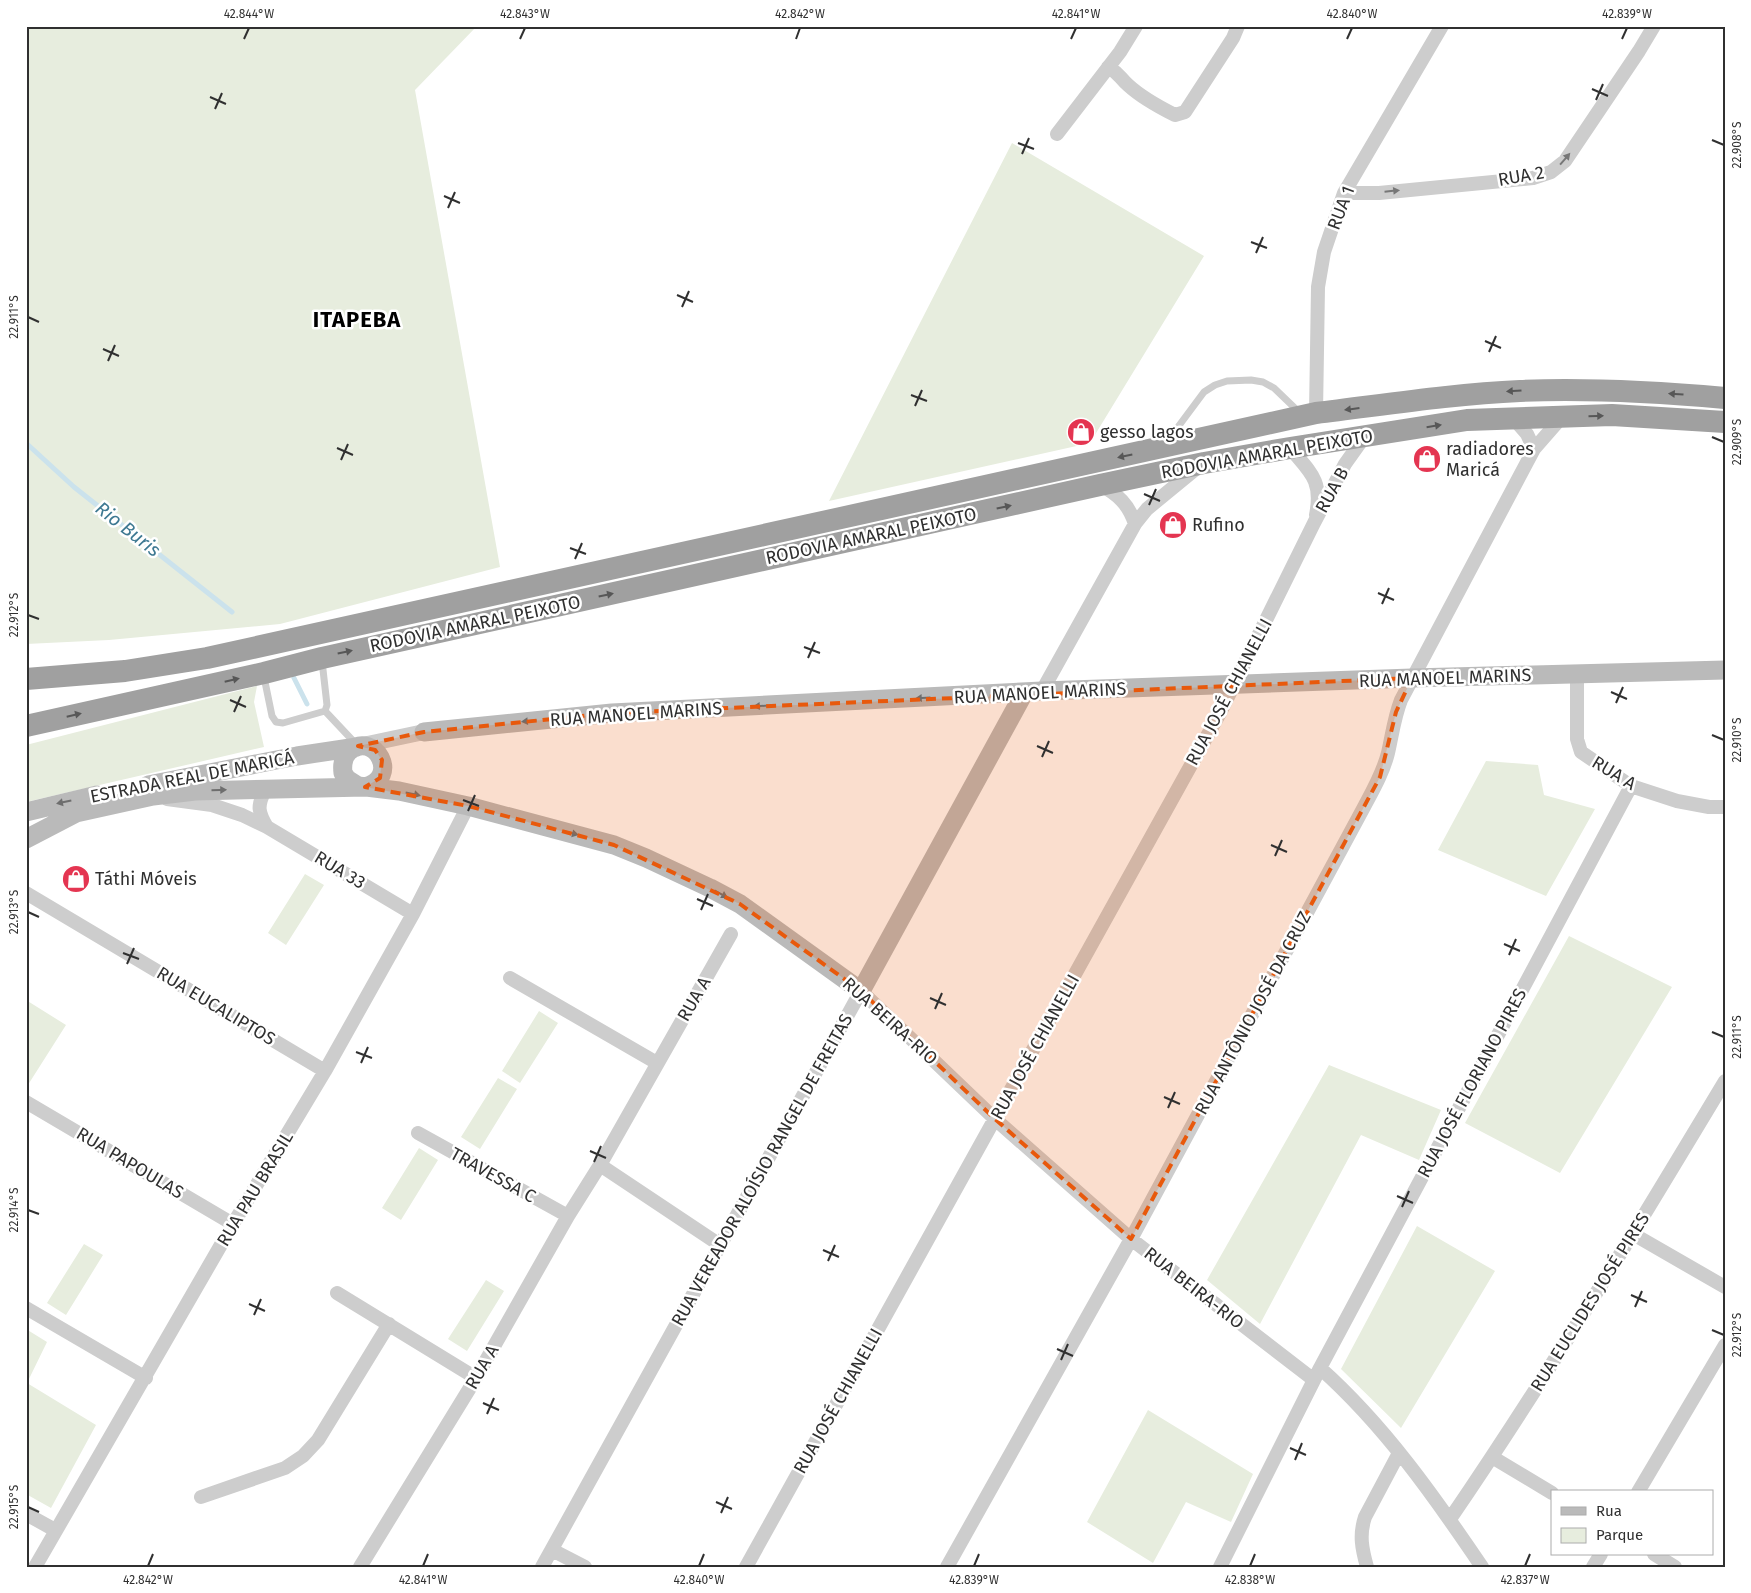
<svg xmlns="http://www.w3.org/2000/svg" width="1751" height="1593" viewBox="0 0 1751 1593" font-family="'Fira Sans',sans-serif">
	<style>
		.green { fill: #e7edde }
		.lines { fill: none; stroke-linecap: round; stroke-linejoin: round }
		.stream { stroke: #cbe2ec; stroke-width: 5 }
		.service { stroke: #cdcdcd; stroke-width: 7 }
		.minor { stroke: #cdcdcd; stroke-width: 14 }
		.tertiary { stroke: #cdcdcd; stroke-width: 16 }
		.secondary { stroke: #bababa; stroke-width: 19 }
		.trunk { stroke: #a0a0a0; stroke-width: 22 }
		.oneway { fill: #777 }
		.oneway2 { fill: #575757 }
		.oneway3 { fill: #6e6e6e }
		.marked { fill: #e8590c; fill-opacity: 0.2; stroke: #e8590c; stroke-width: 4; stroke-dasharray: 10 6; stroke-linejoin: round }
		.ticks { fill: none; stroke: #303030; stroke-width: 2 }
		.labels { text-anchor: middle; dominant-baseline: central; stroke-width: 5; stroke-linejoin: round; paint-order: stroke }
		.street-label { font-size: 18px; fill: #303030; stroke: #fff }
		.poi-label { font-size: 18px; fill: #303030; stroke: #fff; text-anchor: start }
		.water-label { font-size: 19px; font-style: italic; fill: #3e7992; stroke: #fff }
		.district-label { font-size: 22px; font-weight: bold; letter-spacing: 1px; fill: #000; stroke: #fff }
		.neatline { fill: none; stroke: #303030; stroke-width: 2 }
		.ticks-label { font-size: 12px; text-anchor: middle; fill: #303030 }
	</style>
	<rect width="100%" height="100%" fill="#fff"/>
	<path class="green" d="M26 26H477L415 90 500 567 280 624 109 640 26 644Z
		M1012 143 1204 256 1090 443 829 501Z
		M257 686 254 702 264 747 26 802V745Z
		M1486 761 1538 765 1544 795 1595 809 1546 896 1438 850Z
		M305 874 324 885 286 945 268 933Z
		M1569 936 1672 987 1560 1173 1465 1123Z
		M26 1000 66 1025 26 1088Z
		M539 1011 558 1023 520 1083 502 1071Z
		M1329 1065 1441 1110 1419 1160 1361 1135 1260 1324 1207 1280Z
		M498 1078 517 1089 480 1149 461 1137Z
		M419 1148 438 1160 401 1220 382 1208Z
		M1417 1226 1495 1271 1401 1428 1341 1369Z
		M84 1244 103 1255 66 1315 47 1303Z
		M486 1280 504 1291 467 1351 448 1339Z
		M26 1329 47 1342 27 1383 96 1425 51 1508 26 1494Z
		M1148 1410 1253 1474 1231 1522 1186 1502 1153 1563 1087 1522Z"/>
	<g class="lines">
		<path class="stream" d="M26 443 74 487 232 612
			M294 678 307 704"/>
		<path class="service" d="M1169 439 1204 392 1215 385 1227 381 1251 380 1263 382 1274 388 1300 413
			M264 677 272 716 276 722 283 723 325 711 327 705 322 661
			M325 711 356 744"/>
		<path class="minor" d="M1108 67C1120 74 1119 77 1128 85 1141 97 1159 107 1175 115L1185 112 1233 38 1238 26
			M1057 134 1120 52 1136 26
			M1344 193H1379L1533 178 1551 172 1565 161 1639 51 1654 26
			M1316 413 1318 287 1324 252 1344 193 1442 26
			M1514 419 1527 434 1534 449
			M1290 448C1310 472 1323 480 1316 515
			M1100 485C1118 494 1129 505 1135 524
			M1577 674V739L1581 752 1631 786 1677 801 1709 807H1725
			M1042 691 1135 524 1147 509 1198 467
			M265 790C257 806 258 812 267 827
			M167 799 212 805 242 815 267 827 413 914
			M26 893 325 1071
			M510 978 657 1063
			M26 1102 233 1224
			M418 1133 568 1216
			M600 1165 720 1245
			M1633 1234 1725 1287
			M337 1293 476 1378
			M26 1308 146 1378
			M1320 1368C1384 1425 1434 1496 1482 1567
			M1492 1457 1552 1493
			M1638 1492 1725 1345
			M201 1497 285 1468 303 1456 318 1440 389 1324
			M26 1514 55 1530
			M1450 1519C1547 1377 1636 1229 1725 1081
			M552 1550 585 1567
			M1654 1554 1675 1567
			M35 1567 233 1224 325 1071 413 914 468 806
			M360 1567 476 1378 568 1216 600 1165 731 934
			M542 1567 861 991 995 1119 1131 1239 1314 1380
			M746 1567 1221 711 1314 523 1345 464 1365 436
			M947 1567 1131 1239 1364 807C1373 790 1383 773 1388 753 1392 736 1394 718 1401 700L1534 449 1562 417
			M1220 1567 1320 1368 1631 786
			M1367 1567C1362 1549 1359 1535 1365 1517L1399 1453
			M1593 1567 1601 1554"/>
		<path class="tertiary" d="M358 746 424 732"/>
		<path class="secondary" d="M424 732 612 713 1042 691 1412 678 1725 670
			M148 785 297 756 357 747
			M26 812 97 795
			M26 839 76 813 153 796 195 791 365 787C401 778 375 730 349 751 343 757 342 765 343 773L347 779 358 786 399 791 468 806 614 845 646 858 710 888 740 904 861 991 1024 693"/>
		<path class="trunk" d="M26 679 125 671 207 658 1316 413C1383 405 1452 394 1520 391 1588 388 1657 392 1725 398
			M26 726 264 673 322 658 1100 485 1204 463 1290 448 1467 420 1612 415 1725 422"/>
	</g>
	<defs><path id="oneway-solid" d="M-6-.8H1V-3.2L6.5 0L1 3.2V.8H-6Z" transform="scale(1.25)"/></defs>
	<g class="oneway">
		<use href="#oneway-solid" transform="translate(1565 159) rotate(-49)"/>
		<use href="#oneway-solid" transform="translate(1392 191) rotate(-6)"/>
	</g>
	<g class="oneway2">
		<use href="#oneway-solid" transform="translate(1514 391) rotate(176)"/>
		<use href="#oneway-solid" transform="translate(1676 394) rotate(-176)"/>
		<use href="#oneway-solid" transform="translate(1352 409) rotate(173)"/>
		<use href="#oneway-solid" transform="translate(1596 416) rotate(-2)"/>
		<use href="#oneway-solid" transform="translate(1434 426) rotate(-9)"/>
		<use href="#oneway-solid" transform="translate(1125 456) rotate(168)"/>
		<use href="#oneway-solid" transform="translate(1004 507) rotate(-12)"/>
		<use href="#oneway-solid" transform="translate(606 595) rotate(-12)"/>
		<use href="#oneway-solid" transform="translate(345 652) rotate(-12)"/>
		<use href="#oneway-solid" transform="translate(232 680) rotate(-13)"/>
		<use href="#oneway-solid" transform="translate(74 715) rotate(-13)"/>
	</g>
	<g class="oneway3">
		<use href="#oneway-solid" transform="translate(923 698) rotate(177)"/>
		<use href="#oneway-solid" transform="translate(761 706) rotate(177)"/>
		<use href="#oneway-solid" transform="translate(529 721) rotate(174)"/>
		<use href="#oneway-solid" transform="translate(219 790) rotate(-1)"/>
		<use href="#oneway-solid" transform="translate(413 794) rotate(12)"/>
		<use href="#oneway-solid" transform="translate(64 802) rotate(168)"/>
		<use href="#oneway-solid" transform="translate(571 833) rotate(14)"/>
		<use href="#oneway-solid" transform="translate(721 894) rotate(29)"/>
	</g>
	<path class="marked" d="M1412 678 1396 712 1380 777 1131 1239 995 1119 861 991 740 904 614 845 468 806 365 787 380 778 382 760 375 750 358 746 424 732 612 713Z"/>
	<path class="ticks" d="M244 39 249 28M520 39 525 28M796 39 800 28M1071 39 1076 28M1347 39 1352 28M1622 39 1627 28M1592 89 1608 96M210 97 226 104M1596 100 1603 84M215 109 222 93M1712 140 1724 145M1018 143 1034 149M1022 154 1029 138M444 196 460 203M448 208 455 192M1251 242 1267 248M1256 253 1263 237M677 295 693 302M682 307 689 291M28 317 39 322M1485 341 1501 348M103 349 119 356M1489 352 1496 336M108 361 115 345M911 395 927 401M915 406 922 390M1712 437 1724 442M337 448 353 455M341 460 348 444M1144 494 1160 501M1149 505 1156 489M570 548 586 554M575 559 582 543M1378 593 1394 600M1382 604 1389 588M28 615 39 619M804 647 820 653M808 658 815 642M1611 692 1627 699M230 700 246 707M1616 703 1623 687M234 712 241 696M1712 735 1724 740M1037 746 1053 753M1042 757 1049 741M463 800 479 806M468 811 475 795M1271 845 1287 852M1275 856 1282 840M697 899 713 906M701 910 708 894M28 912 39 917M1504 944 1520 951M123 953 139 959M1509 955 1516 939M127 964 134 948M930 998 946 1005M935 1009 942 993M1712 1032 1724 1037M356 1052 372 1058M361 1063 368 1047M1164 1097 1180 1104M1168 1108 1175 1092M590 1151 606 1158M594 1162 601 1146M1397 1196 1413 1203M1402 1207 1409 1191M28 1210 39 1214M823 1250 839 1257M828 1261 835 1245M1631 1295 1647 1302M249 1304 265 1311M1635 1307 1642 1291M254 1315 261 1299M1712 1330 1724 1335M1057 1349 1073 1356M1061 1360 1068 1344M483 1403 499 1410M487 1414 494 1398M1290 1448 1306 1455M1295 1460 1302 1443M716 1502 732 1509M28 1507 39 1512M721 1513 728 1497M148 1566 153 1554M423 1566 428 1554M699 1566 704 1554M974 1566 979 1554M1250 1566 1255 1554M1525 1566 1530 1554"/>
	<defs>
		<symbol id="shop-disc" viewBox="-11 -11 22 22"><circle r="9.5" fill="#e43551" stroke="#fff"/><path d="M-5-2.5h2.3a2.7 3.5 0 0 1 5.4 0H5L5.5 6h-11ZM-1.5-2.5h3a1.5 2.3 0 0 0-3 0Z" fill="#fff"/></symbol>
	</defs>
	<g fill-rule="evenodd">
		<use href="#shop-disc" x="1065" y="416" width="32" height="32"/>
		<use href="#shop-disc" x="1411" y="443" width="32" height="32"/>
		<use href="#shop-disc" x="1157" y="509" width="32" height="32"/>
		<use href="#shop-disc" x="60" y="863" width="32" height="32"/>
	</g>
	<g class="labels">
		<g class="street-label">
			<text transform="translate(1521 176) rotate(-10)">RUA 2</text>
			<text transform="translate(1341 208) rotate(-69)">RUA 1</text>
			<text transform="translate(1267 454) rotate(-10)">RODOVIA AMARAL PEIXOTO</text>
			<text transform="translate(1332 490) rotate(-61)">RUA B</text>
			<text transform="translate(871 536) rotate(-12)">RODOVIA AMARAL PEIXOTO</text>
			<text transform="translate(475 624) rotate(-12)">RODOVIA AMARAL PEIXOTO</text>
			<text transform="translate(1445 678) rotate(-2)">RUA MANOEL MARINS</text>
			<text transform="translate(1229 692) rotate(-62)">RUA JOSÉ CHIANELLI</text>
			<text transform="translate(1040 693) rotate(-3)">RUA MANOEL MARINS</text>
			<text transform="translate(636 714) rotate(-4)">RUA MANOEL MARINS</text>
			<text transform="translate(1614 773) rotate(31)">RUA A</text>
			<text transform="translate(192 777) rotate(-11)">ESTRADA REAL DE MARICÁ</text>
			<text transform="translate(340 870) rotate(31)">RUA 33</text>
			<text transform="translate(694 999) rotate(-60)">RUA A</text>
			<text transform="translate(216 1006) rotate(31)">RUA EUCALIPTOS</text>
			<text transform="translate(1253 1013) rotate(-62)">RUA ANTÔNIO JOSÉ DA CRUZ</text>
			<text transform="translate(890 1021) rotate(42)">RUA BEIRA-RIO</text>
			<text transform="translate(1035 1047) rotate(-61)">RUA JOSÉ CHIANELLI</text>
			<text transform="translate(1472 1083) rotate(-62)">RUA JOSÉ FLORIANO PIRES</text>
			<text transform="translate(130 1163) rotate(31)">RUA PAPOULAS</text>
			<text transform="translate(762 1170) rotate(-61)">RUA VEREADOR ALOÍSIO RANGEL DE FREITAS</text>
			<text transform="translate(493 1175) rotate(29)">TRAVESSA C</text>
			<text transform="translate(255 1189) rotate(-59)">RUA PAU BRASIL</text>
			<text transform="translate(1194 1288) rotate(38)">RUA BEIRA-RIO</text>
			<text transform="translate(1590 1302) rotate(-58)">RUA EUCLIDES JOSÉ PIRES</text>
			<text transform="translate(482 1367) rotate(-60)">RUA A</text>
			<text transform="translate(838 1401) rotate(-61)">RUA JOSÉ CHIANELLI</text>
		</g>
		<g class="poi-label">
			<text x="1100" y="432">gesso lagos</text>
			<text x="1446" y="449">radiadores<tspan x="1446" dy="21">Maricá</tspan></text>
			<text x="1192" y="525">Rufino</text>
			<text x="95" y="879">Táthi Móveis</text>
		</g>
		<g class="water-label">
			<text transform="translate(128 529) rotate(38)">Rio Buris</text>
		</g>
		<g class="district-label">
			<text x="357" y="319">ITAPEBA</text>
		</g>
	</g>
	<rect width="1751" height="1593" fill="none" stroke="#ffffff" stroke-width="55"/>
	<rect x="1551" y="1490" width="162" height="65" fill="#ffffff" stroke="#acacac"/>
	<rect x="1561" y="1507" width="25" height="8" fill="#bababa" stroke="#acacac"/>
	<text x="1596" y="1516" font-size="15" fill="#303030">Rua</text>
	<rect x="1561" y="1528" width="25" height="15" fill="#e7edde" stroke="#acacac"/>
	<text x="1596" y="1540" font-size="15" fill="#303030">Parque</text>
	<rect x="28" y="28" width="1696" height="1538" class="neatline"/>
	<g class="ticks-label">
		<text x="249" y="18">42.844°W</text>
		<text x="525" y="18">42.843°W</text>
		<text x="800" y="18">42.842°W</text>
		<text x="1076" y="18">42.841°W</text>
		<text x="1352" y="18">42.840°W</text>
		<text x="1627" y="18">42.839°W</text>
		<text transform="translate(1737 145) rotate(-90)" y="4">22.908°S</text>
		<text transform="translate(14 317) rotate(-90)" y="4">22.911°S</text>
		<text transform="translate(1737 442) rotate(-90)" y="4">22.909°S</text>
		<text transform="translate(14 615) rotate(-90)" y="4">22.912°S</text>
		<text transform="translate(1737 740) rotate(-90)" y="4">22.910°S</text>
		<text transform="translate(14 912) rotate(-90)" y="4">22.913°S</text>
		<text transform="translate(1737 1037) rotate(-90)" y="4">22.911°S</text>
		<text transform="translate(14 1210) rotate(-90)" y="4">22.914°S</text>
		<text transform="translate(1737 1335) rotate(-90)" y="4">22.912°S</text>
		<text transform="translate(14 1507) rotate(-90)" y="4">22.915°S</text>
		<text x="148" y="1584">42.842°W</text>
		<text x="423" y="1584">42.841°W</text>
		<text x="699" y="1584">42.840°W</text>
		<text x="974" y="1584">42.839°W</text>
		<text x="1250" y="1584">42.838°W</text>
		<text x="1525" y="1584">42.837°W</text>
	</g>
</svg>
